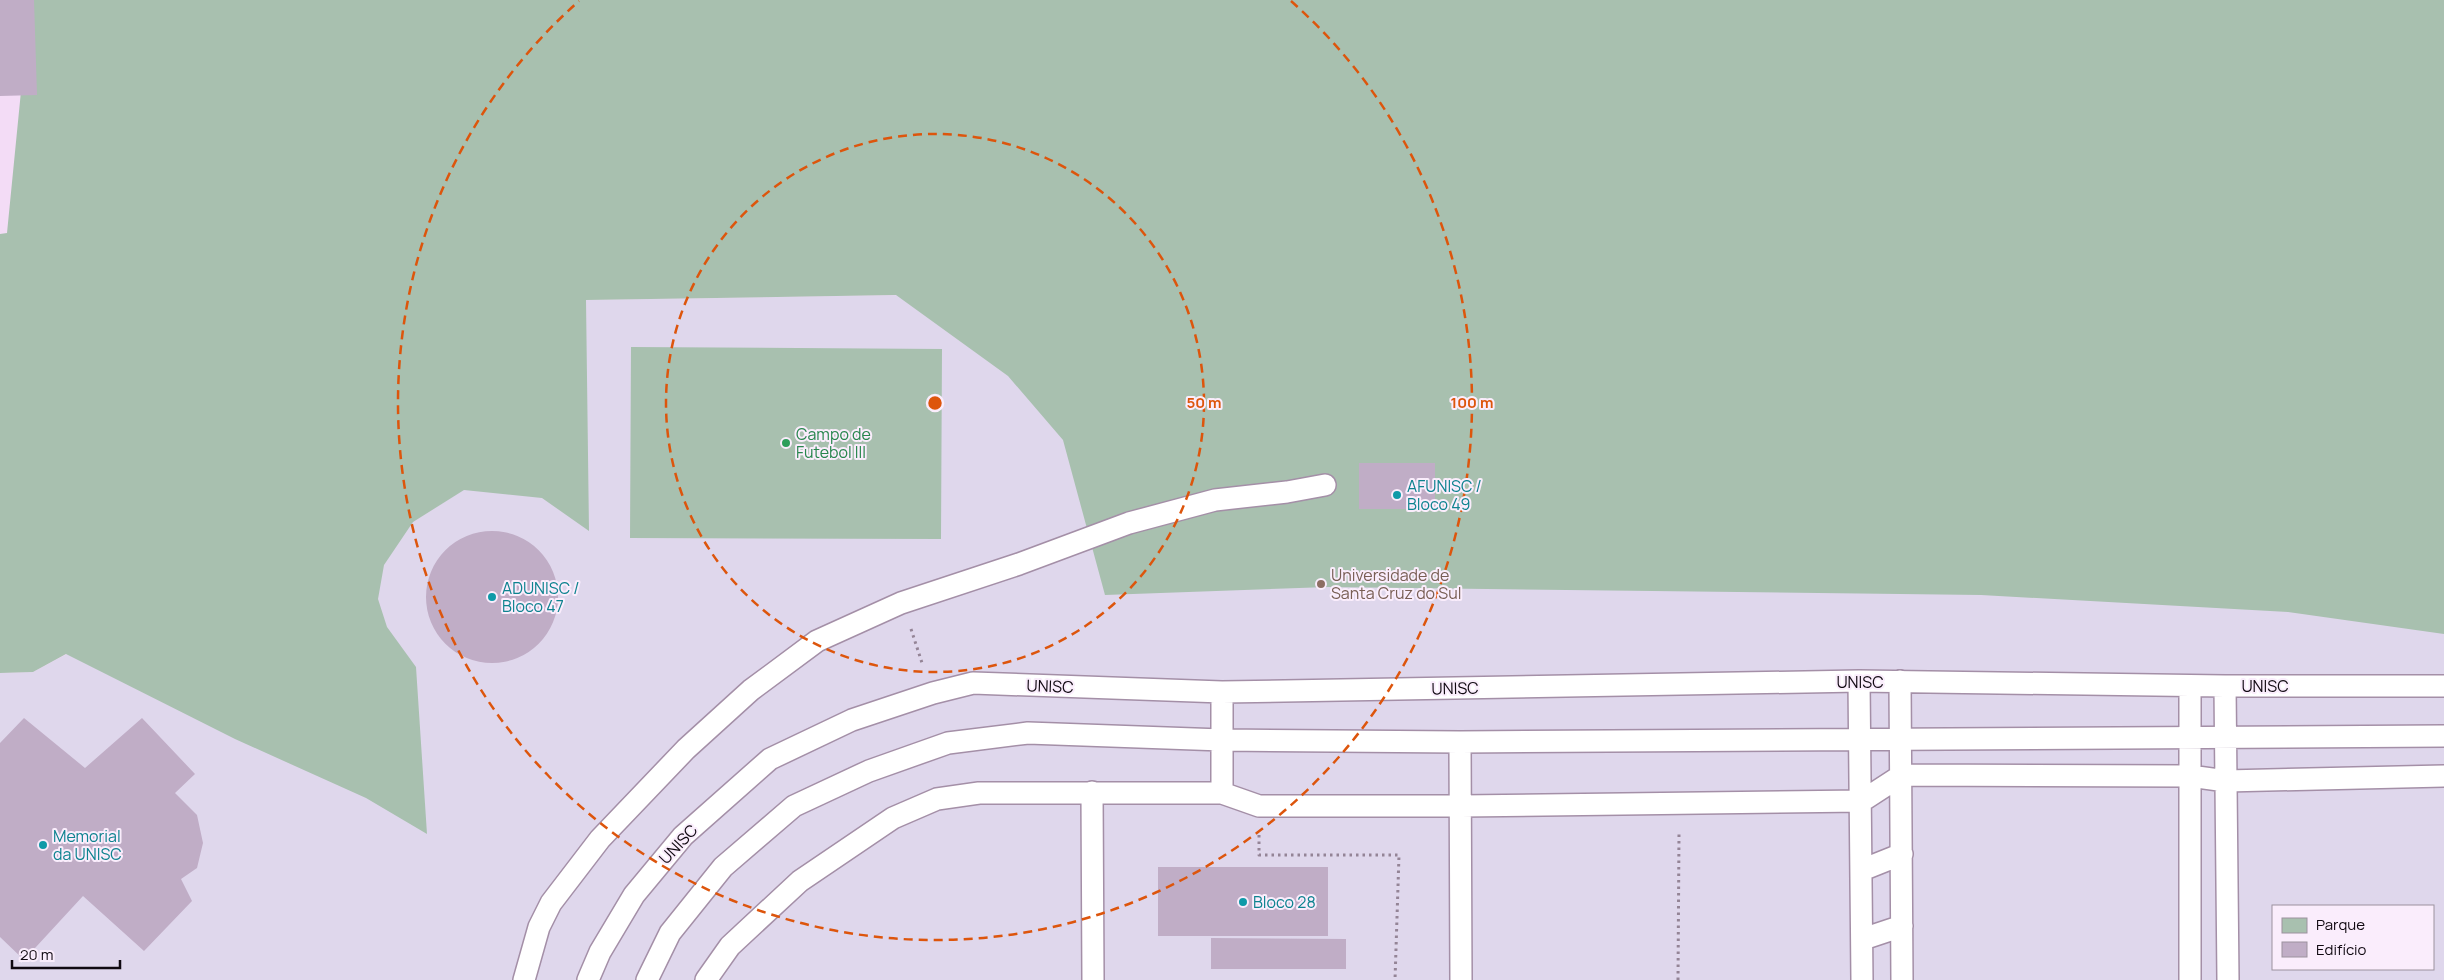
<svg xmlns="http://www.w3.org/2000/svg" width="2444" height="980" viewBox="0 0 2444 980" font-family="Manrope,sans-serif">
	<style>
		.education { fill: #dfd7ec; fill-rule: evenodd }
		.green { fill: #a8c0af }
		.building { fill: #c0adc6 }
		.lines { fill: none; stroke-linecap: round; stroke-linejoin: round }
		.service-casing { stroke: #a48fa7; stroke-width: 24 }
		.path { stroke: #948496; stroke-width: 3; stroke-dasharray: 2.5 4; stroke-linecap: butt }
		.service { stroke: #fff; stroke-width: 21 }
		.ring { fill: none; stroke: #dd550c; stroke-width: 2.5; stroke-dasharray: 9 6 }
		.leisure-dot { fill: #2e9e5b; stroke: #faedfc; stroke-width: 2 }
		.culture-dot { fill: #0f9aa8; stroke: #faedfc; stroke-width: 2 }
		.education-dot { fill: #8d6e63; stroke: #faedfc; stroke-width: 2 }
		.labels { text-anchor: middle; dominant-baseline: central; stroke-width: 4; stroke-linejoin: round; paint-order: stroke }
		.leisure-label { font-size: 16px; fill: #27864d; stroke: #faedfc; text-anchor: start }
		.culture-label { font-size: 16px; fill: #0d838f; stroke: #faedfc; text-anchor: start }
		.education-label { font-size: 16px; fill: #785e54; stroke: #faedfc; text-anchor: start }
		.street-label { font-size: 16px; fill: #100911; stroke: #faedfc }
		.centre { fill: #dd550c; stroke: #faedfc; stroke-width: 2.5 }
		.ring-label { font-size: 15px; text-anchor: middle; font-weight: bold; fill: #dd550c; stroke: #faedfc; stroke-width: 4; stroke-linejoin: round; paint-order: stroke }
	</style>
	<rect width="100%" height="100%" fill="#f3dcf6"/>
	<path class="education" d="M970 294 2444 514V980H0V673L33 672 368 494 585 300ZM2273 906H2433V969H2273Z"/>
	<path class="green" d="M30 0H2444V634L2288 612 1981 595 1328 587 1105 595 1063 440 1008 376 896 295 586 300 589 531 542 498 464 490 413 522 384 565 378 599 387 627 416 667 427 834 366 798 235 739 66 654 33 672 0 673V234L7 233Z
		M631 347 942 349 941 539 630 538Z"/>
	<path class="building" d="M0 0H34L37 95 0 96Z
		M1359 463H1435V509H1359Z
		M426 597a66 66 0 1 1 132 0a66 66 0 1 1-132 0Z
		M24 718 85 768 142 718 195 774 175 793 197 815 203 843 197 868 181 879 192 901 144 951 83 896 24 960 0 937V743Z
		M1158 867H1328V936H1158Z
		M1211 938 1346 939V969H1211Z"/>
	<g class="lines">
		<defs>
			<path id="service" d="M1859 681 1862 980
				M1900 681 1902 980
				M2225 686 2228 980
				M1222 692V793L1259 806H1461L1862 801 1902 775 2190 776 2226 781 2444 776
				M1460 742 1461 980
				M1092 792 1093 980
				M1862 870 1902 854
				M1863 939 1902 926
				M524 980 539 927 551 903 600 839 686 749 751 690 817 641 901 603 1019 564 1129 523 1215 500 1287 492 1325 485
				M588 980 600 952 634 895 683 836 770 759 852 720 933 693 973 683 1222 692 1859 681 2225 686H2444
				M647 980 670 933 723 867 794 806 869 771 948 743 1028 733 1222 740 1460 742 2444 736
				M706 980 730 946 800 881 893 818 937 799 979 793H1222
				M2190 980V686"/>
		</defs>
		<use href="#service" class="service-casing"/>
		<path class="path" d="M911 629 923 666
			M1259 835V855H1399L1395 980
			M1678 980 1679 832"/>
		<use href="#service" class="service"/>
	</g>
	<g class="ring">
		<circle cx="935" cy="403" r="269"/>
		<path d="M1291 1A537 537 0 1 1 579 1"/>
	</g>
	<circle class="leisure-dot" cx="786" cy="443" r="5"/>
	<g class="culture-dot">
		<circle cx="1397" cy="495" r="5"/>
		<circle cx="492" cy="597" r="5"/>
		<circle cx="43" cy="845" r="5"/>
		<circle cx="1243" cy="902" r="5"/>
	</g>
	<circle class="education-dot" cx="1321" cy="584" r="5"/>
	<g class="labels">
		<g class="leisure-label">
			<text x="796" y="434">Campo de<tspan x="796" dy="18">Futebol III</tspan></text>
		</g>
		<g class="culture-label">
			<text x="1407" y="486">AFUNISC /<tspan x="1407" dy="18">Bloco 49</tspan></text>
			<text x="502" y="588">ADUNISC /<tspan x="502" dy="18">Bloco 47</tspan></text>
			<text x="53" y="836">Memorial<tspan x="53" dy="18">da UNISC</tspan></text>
			<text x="1253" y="902">Bloco 28</text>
		</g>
		<g class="education-label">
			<text x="1331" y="575">Universidade de<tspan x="1331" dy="18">Santa Cruz do Sul</tspan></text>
		</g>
		<g class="street-label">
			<text x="1860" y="682">UNISC</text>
			<text transform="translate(1050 686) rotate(2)">UNISC</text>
			<text x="2265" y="686">UNISC</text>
			<text transform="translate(1455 688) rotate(-1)">UNISC</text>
			<text transform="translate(678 844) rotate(-47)">UNISC</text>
		</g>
	</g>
	<circle cx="935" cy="403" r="8" class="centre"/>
	<g class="ring-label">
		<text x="1204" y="408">50 m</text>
		<text x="1472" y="408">100 m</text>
	</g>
	<rect x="2272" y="905" width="162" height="65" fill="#faedfc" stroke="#9c929e"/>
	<rect x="2282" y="918" width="25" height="15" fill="#a8c0af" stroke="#9c929e"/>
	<text x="2316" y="930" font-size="15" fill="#100911">Parque</text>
	<rect x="2282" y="942" width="25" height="15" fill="#c0adc6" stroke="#9c929e"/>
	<text x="2316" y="955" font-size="15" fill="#100911">Edifício</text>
	<path d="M12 960v8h108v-8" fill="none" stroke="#100911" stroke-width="2.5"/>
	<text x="20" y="960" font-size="15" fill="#100911" stroke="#faedfc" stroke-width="4" paint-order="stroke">20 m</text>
</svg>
